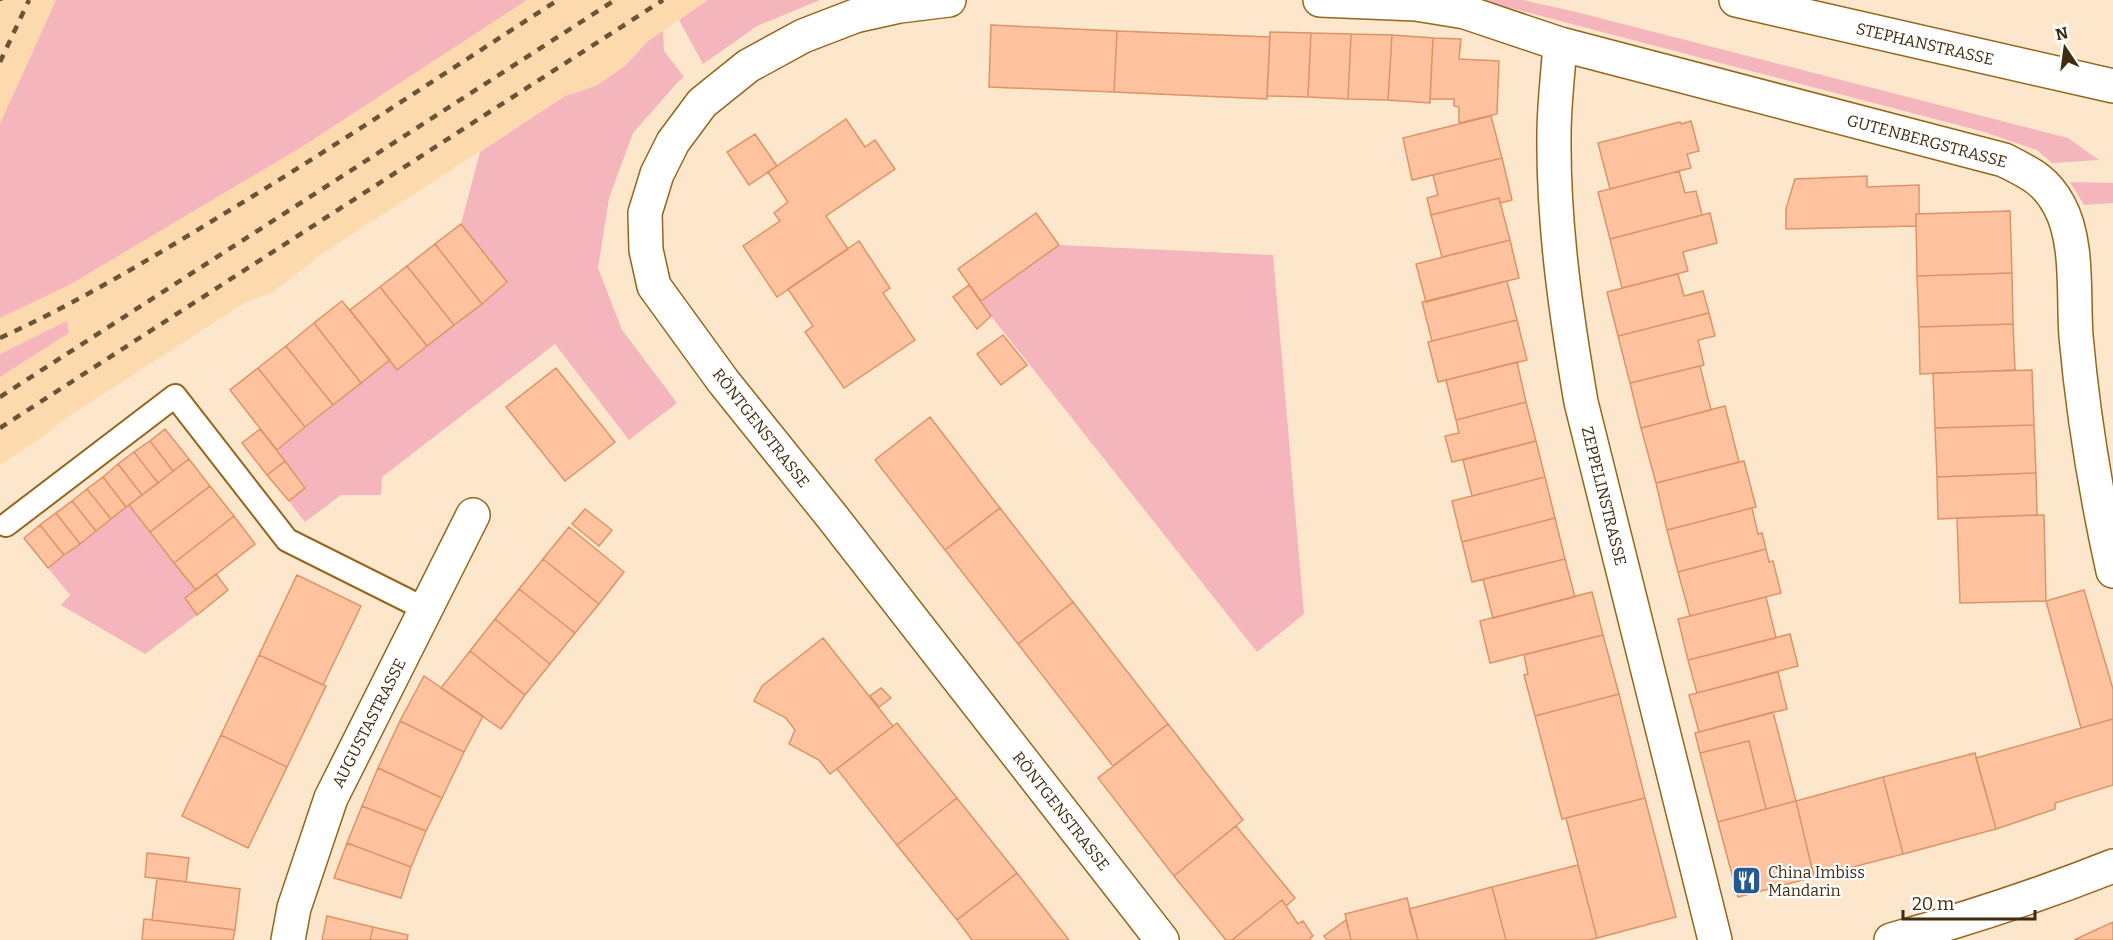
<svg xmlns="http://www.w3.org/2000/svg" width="2113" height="940" viewBox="0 0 2113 940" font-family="Bitter,serif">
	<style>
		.built { fill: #fddaae }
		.green { fill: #f5b5bc }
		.building { fill: #fec29e; stroke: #dc9467; stroke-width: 1.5 }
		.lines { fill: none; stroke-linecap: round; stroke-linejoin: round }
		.service-casing { stroke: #96651c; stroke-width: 26 }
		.minor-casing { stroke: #96651c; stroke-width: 36 }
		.tertiary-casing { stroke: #96651c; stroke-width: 36 }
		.secondary-casing { stroke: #96651c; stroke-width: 36 }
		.service { stroke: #fff; stroke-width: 22 }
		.minor { stroke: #fff; stroke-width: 33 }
		.tertiary { stroke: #fff; stroke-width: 33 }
		.secondary { stroke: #fff; stroke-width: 33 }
		.rail { stroke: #6a5438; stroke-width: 4.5; stroke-dasharray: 8 8; stroke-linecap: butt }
		.labels { text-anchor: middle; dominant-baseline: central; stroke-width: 4.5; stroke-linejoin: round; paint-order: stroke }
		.street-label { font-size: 16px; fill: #402b0e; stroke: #fff }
		.poi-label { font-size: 16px; fill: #402b0e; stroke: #fff; text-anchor: start }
	</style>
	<rect width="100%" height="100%" fill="#fce6cc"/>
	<path class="built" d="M0 0H56L0 124Z
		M527 0H708L647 42 625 66 596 86 565 96 323 253 273 292 244 303 66 418 45 435 0 465V377L69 333 66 322 0 354V318L71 284 305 145Z"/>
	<path class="green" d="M56 0H527L305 145 71 284 0 318V124Z
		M708 0H820L757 26 703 64 679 20Z
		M1480 0H1523L1576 12 2068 138 2099 160 2052 163 2037 150 1981 131Z
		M663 31 664 51 684 77 677 83 633 133 609 198 598 268 622 330 677 403 629 440 555 344 382 477 381 495H341L305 522 289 501 305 487 277 450 390 360 397 370 507 283 461 224 480 152 565 96 596 86 625 66 647 42Z
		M2070 182 2113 183V203L2084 205Z
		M1059 245 1273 255 1304 614 1257 652 991 316 981 301Z
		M67 321 69 333 0 377V354Z
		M129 505 196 590 197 615 145 654 61 605 70 595 48 568Z"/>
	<path class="building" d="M991 25 1117 31 1114 92 989 87Z
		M1117 31 1270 37 1267 99 1114 92Z
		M1270 32 1311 33 1308 97 1267 96Z
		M1311 33 1351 34 1348 99 1308 97Z
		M1351 34 1392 35 1388 100 1348 99Z
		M1392 35 1433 38 1430 103 1388 100Z
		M1433 38 1461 39 1459 59 1499 61 1497 114 1459 123V107L1454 106V99H1430Z
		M1491 116 1502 158 1412 180 1403 138Z
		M846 119 865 147 875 140 895 169 826 216 848 249 777 297 743 246 780 221 774 213 788 202 768 172Z
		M1691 121 1699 151 1687 154 1691 168 1610 189 1598 143 1680 122 1681 124Z
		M755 134 777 166 749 185 727 152Z
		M1502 158 1512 200 1500 203 1499 198 1431 215 1427 198 1438 195 1433 175Z
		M1679 171 1685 193 1696 191 1702 215 1610 239 1598 192Z
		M1867 176V187L1919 185V214H1916V226L1786 229V209L1795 179Z
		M1499 198 1510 240 1442 257 1431 215Z
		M2010 211 2012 273 1917 276 1916 214Z
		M1036 213 1059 245 981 301 958 269Z
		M1710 213 1717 243 1683 252 1688 271 1622 288 1610 239Z
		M461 224 507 282 482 304 435 244Z
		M1510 240 1519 278 1426 302 1416 264Z
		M859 241 890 288 883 293 915 340 844 388 805 332 813 326 788 289Z
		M435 244 482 304 454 325 407 266Z
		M407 266 454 325 427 346 380 287Z
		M2012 273 2013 324 1919 327 1917 276Z
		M1678 274 1684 296 1703 291 1709 313 1618 336 1607 292Z
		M1507 281 1517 320 1432 341 1422 302Z
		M969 285 991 316 977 329 953 297Z
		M380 287 427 346 397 370 350 310Z
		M342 301 390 360 361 383 314 323Z
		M1709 313 1715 336 1698 340 1704 365 1630 383 1618 336Z
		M1517 320 1527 360 1438 382 1428 342Z
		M314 323 361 383 333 405 286 346Z
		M2013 324 2015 370 1920 374 1919 327Z
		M1003 335 1027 365 1001 385 977 354Z
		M286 346 333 405 305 427 258 368Z
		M1517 362 1526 402 1456 420 1446 380Z
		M1700 366 1711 410 1641 428 1630 383Z
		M258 368 305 427 277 450 230 390Z
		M556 368 615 442 565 481 506 407Z
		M2032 370 2034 425 1935 428 1933 373Z
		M1526 402 1536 441 1452 462 1445 436 1459 433 1456 420Z
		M1725 406 1739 462 1656 483 1641 428Z
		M930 417 1000 508 945 550 875 460Z
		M2034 425 2036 473 1937 477 1935 428Z
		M165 429 189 459 173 471 150 441Z
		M260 429 285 461 267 475 242 443Z
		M150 441 173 471 158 483 134 452Z
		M1536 441 1545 477 1472 496 1463 460Z
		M134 452 158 483 142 495 118 464Z
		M189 459 210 486 150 532 129 505Z
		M285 461 305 488 289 501 267 475Z
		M1744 461 1756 507 1667 530 1656 483Z
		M118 464 142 495 126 507 103 477Z
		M2036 473 2037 515 1938 519 1937 477Z
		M103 477 126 507 111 519 87 489Z
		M1545 477 1555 518 1462 542 1452 501Z
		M210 486 234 516 174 563 150 532Z
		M87 489 111 519 96 531 72 501Z
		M72 501 96 531 80 544 56 513Z
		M1000 508 1073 602 1018 644 945 550Z
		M1752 508 1758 534 1762 533 1766 549 1678 572 1667 530Z
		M585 509 612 530 599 546 572 524Z
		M56 513 80 544 64 555 40 525Z
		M2044 515 2046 601 1960 603 1957 518Z
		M234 516 255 544 196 590 174 563Z
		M1555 518 1565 559 1472 582 1462 542Z
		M40 525 64 555 48 568 24 538Z
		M569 527 624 572 599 604 543 559Z
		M1766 549 1769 562 1773 561 1781 593 1690 616 1678 572Z
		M543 559 599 604 575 633 519 589Z
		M1565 559 1575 597 1493 618 1483 579Z
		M216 574 228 590 197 615 185 598Z
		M297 575 361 606 323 685 259 655Z
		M519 589 575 633 550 664 495 619Z
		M2084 590 2113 689V719L2081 728 2046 601Z
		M1592 592 1603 635 1490 663 1480 621Z
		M1766 597 1776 638 1688 660 1678 619Z
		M1073 602 1168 724 1113 766 1018 644Z
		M495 619 550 664 525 695 470 651Z
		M1790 634 1798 666 1697 693 1688 660Z
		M1603 635 1619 694 1535 716 1524 675 1528 674 1524 655Z
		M823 638 893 726 830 774 819 760 789 744 795 730 786 718 754 701 762 686Z
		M470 651 525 695 501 729 441 688Z
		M259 655 326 686 287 767 221 735Z
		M1778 672 1787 709 1699 732 1689 695Z
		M424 676 483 716 464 752 400 721Z
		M881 688 891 698 879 707 870 696Z
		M1619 694 1645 798 1562 819 1535 716Z
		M1773 712 1796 801 1766 809 1749 741 1700 753 1695 733Z
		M2113 719V785L2055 803V809L1996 829 1976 758Z
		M400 721 464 752 442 798 378 768Z
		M897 723 957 798 897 845 837 769Z
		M1168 724 1243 820 1174 876 1098 778Z
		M221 735 287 767 248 848 182 816Z
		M1749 741 1766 809 1718 822 1700 753Z
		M1975 753 1996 829 1903 854 1883 777Z
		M378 768 442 798 426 831 362 806Z
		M1883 777 1903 854 1814 877 1796 801Z
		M957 798 1017 873 957 920 897 845Z
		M1645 798 1676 917 1597 938 1566 818Z
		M1796 801 1814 877 1738 897 1718 822Z
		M362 806 426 831 411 867 347 843Z
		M1236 826 1295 898 1286 906 1282 900 1232 940H1226L1174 876Z
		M347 843 411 867 401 898 334 878Z
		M147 853 189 858 186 882 145 877Z
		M1578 865 1597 938 1589 940H1506L1492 887Z
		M1017 873 1044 908 1069 940H972L957 920Z
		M157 878 240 889 235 930 152 920Z
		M1492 887 1506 940H1418L1409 909Z
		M1407 898 1418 940H1351L1345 914Z
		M1282 900 1298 924 1303 921 1313 936 1310 938 1311 940H1232Z
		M327 916 373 927 370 940H322Z
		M144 919 235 930 233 940H142Z
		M1346 920 1351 940H1327L1324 936Z
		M2113 922V940H2074Z
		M373 927 408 935 407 940H370Z"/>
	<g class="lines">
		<defs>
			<path id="service" d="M6 525 175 396 287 540 425 609"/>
			<path id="minor" d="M949 0 900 6 855 16 803 36 748 66 702 103 673 142 657 174 645 213 646 250 654 286 723 381 830 514 1162 940
				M1320 0 1416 4 1465 12 1560 44 2004 160C2029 173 2045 179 2059 205 2079 241 2073 296 2076 336 2083 415 2096 494 2113 571
				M1560 44C1558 74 1554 105 1554 135 1553 224 1566 314 1581 402L1715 940
				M288 940 294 908 331 798 473 515"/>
			<path id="tertiary" d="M1736 0 2113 86"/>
			<path id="secondary" d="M1891 940C1967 919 2040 895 2113 866"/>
		</defs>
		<use href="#service" class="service-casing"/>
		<use href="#minor" class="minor-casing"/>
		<use href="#tertiary" class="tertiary-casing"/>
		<use href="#secondary" class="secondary-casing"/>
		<use href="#service" class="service"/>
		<use href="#minor" class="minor"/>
		<use href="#tertiary" class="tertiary"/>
		<use href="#secondary" class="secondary"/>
		<path class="rail" d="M0 1V0
			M0 62 29 0
			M0 338C77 303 150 259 222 215 336 146 446 72 558 0
			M0 397 615 0
			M0 428 663 0"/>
	</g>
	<defs>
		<symbol id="restaurant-square" viewBox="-11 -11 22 22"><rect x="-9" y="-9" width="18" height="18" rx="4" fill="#245992" stroke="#fff"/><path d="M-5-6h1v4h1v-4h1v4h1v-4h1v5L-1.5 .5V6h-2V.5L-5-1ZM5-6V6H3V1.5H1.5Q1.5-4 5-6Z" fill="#fff"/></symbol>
	</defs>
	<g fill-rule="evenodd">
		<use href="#restaurant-square" x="1730" y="864" width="33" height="33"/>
	</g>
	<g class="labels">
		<g class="street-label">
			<text transform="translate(1925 44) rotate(13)">STEPHANSTRASSE</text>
			<text transform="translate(1927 141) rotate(15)">GUTENBERGSTRASSE</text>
			<text transform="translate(761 428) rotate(52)">RÖNTGENSTRASSE</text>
			<text transform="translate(1604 496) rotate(76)">ZEPPELINSTRASSE</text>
			<text transform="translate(369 723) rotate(-63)">AUGUSTASTRASSE</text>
			<text transform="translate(1061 811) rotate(52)">RÖNTGENSTRASSE</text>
		</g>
		<g class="poi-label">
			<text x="1768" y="872">China Imbiss<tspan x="1768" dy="18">Mandarin</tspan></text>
		</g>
	</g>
	<g transform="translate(2065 48) rotate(347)" stroke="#ffffff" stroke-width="4.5" paint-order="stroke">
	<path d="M0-4.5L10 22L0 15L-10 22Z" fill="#402b0e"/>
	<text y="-9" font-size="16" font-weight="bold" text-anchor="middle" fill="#402b0e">N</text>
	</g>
	<path d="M1903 910v9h132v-9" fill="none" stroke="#402b0e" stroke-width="3"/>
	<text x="1912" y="910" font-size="18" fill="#402b0e" stroke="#ffffff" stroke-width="4.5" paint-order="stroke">20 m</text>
</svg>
